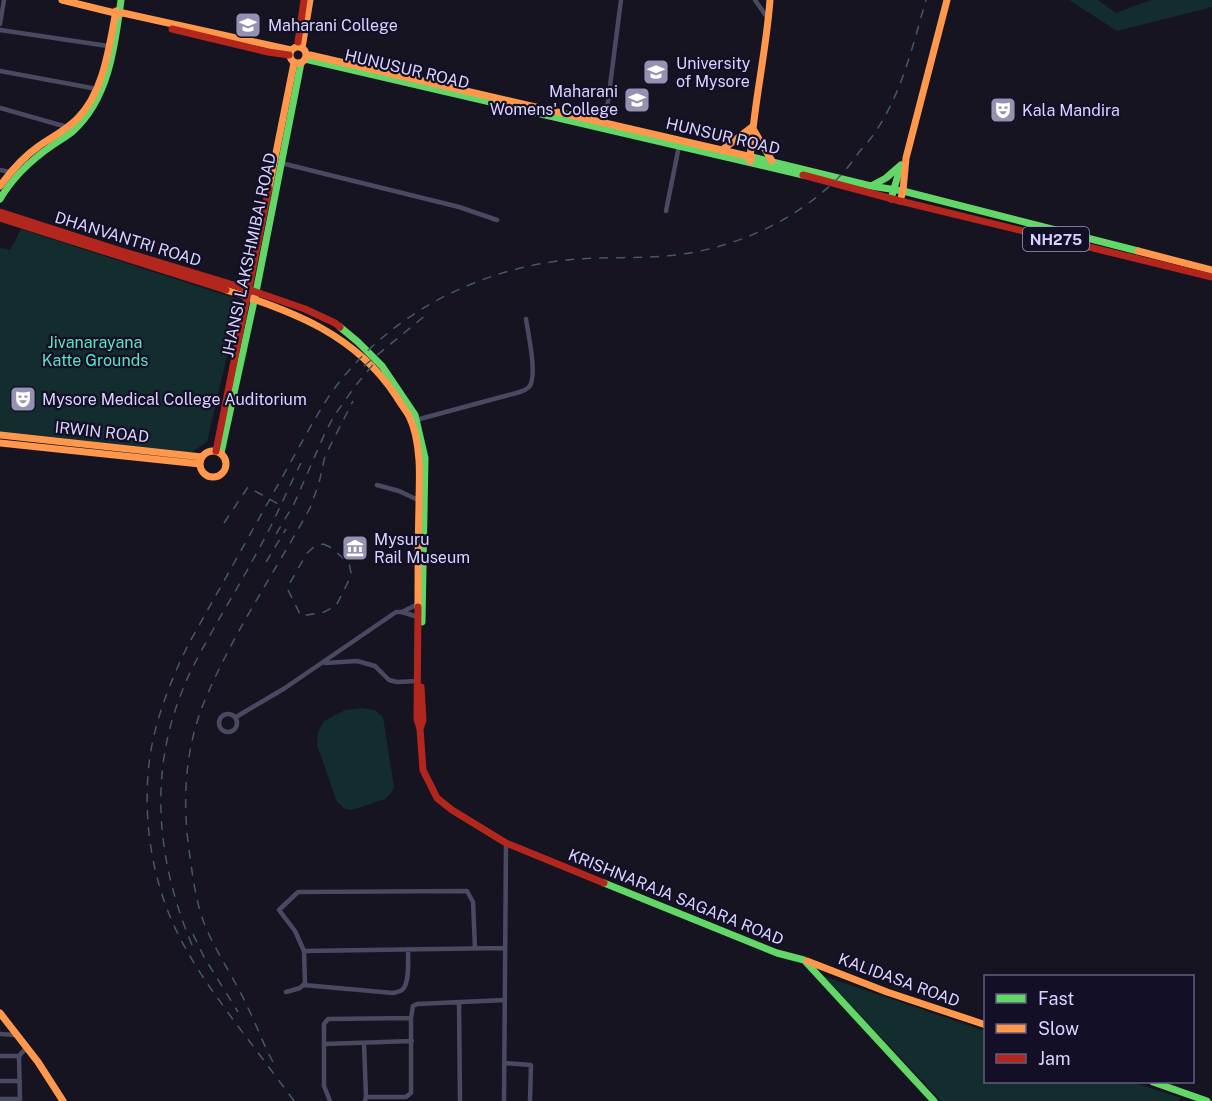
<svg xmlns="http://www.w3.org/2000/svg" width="1212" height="1101" viewBox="0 0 1212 1101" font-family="'Public Sans',sans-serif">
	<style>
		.green { fill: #132c2d }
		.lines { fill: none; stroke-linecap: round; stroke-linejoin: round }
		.street { stroke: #4a4962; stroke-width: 4.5 }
		.fast { stroke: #63d668; stroke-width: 7 }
		.slow { stroke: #ff974d; stroke-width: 7 }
		.jam { stroke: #b3261e; stroke-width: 7 }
		.rail { stroke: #43596b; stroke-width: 1.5; stroke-dasharray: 9 8; stroke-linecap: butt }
		.labels { text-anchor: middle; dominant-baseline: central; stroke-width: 4.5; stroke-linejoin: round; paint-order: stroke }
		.shield { fill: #130f26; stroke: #9e99be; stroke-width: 1.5 }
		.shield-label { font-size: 15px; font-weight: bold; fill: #d9d4ff }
		.poi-label { font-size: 16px; fill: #d9d4ff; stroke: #130f26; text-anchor: start }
		.street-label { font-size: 16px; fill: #d9d4ff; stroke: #130f26 }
		.park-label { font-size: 16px; fill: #5fe0c0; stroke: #130f26 }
	</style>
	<rect width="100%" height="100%" fill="#161421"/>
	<path class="green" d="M1069 0H1098L1116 13 1151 0H1212V7L1117 31Z
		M21 229 240 300 207 442 187 455 0 436V248L10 250Z
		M362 708 375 710 383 717 394 787 391 793 385 799 352 810 345 809 337 802 317 745 318 732 324 721 345 710Z
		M824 976 985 1031 986 1082H1132L1181 1098 1178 1101H941Z"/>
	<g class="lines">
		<path class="street" d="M755 0 769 20
			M0 24 4 0
			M0 30 108 46
			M0 71 97 89
			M0 108 67 127
			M605 125 621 0
			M281 163 459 207 497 220
			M0 170 10 172
			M666 211 679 146
			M416 420 520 392C523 391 527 389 529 387 538 377 528 333 526 319
			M377 485 399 491 418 500
			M402 612 418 617
			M325 663 357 661 375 666 389 680 397 682 417 681
			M219 723a9 9 0 1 1 18 0a9 9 0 1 1-18 0Z
			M236 717 285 688 396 612H402L418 604
			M304 951 504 948
			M304 985 393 993C396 992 400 992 402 990 410 984 408 959 408 949
			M286 992 300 988 305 983 304 951 295 931 279 910 298 892 467 891 473 902 475 948
			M459 1002 460 1101
			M0 1034 16 1035
			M364 1043 366 1097 365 1101
			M324 1044 412 1041
			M0 1056H19L26 1048
			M19 1056 20 1101
			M505 1063 531 1065 530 1101
			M0 1081H20
			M366 1097H406L411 1093V1018L413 1006 417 1004 505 1000
			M0 1099H20
			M330 1101 324 1086V1024L328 1019 411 1018
			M504 1101 506 843"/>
		<path class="fast" d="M305 59 803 175
			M752 157 871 186 903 191 1138 251
			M873 185 886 178 901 165
			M0 199C13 177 30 161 50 147 58 141 66 137 73 131 109 99 115 45 121 0
			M891 199 901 165
			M340 327 358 342 382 366 415 415 425 458 422 622
			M221 453 256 292 301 63
			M604 883 777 953 804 960 934 1101
			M1153 1082 1207 1101"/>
		<path class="slow" d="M62 0 119 14 123 13 291 50
			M290 55a8 8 0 1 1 16 0a8 8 0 1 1-16 0Z
			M302 48 310 0
			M310 55 752 157
			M722 150 752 127 772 161
			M750 161C753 107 766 54 770 0
			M0 186C11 171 23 157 39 146 52 137 66 130 77 119 104 92 109 47 116 11
			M269 188 294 63
			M900 201 903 191 906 158 947 0
			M1138 251 1212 270
			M226 290C293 311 356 335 396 396 400 403 405 409 409 416 415 428 418 446 419 460 420 475 419 491 419 506 418 540 418 573 418 607
			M0 435 202 457
			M0 443 200 464
			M200 464a13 13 0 1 1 26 0a13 13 0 1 1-26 0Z
			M807 961 887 992 986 1025
			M0 1013 38 1062 63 1101"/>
		<path class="jam" d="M172 29 268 52 289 55
			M298 42 304 0
			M803 175 900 201 1212 277
			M0 212 118 250 256 292 305 309 335 323 340 327
			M0 218 226 290
			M216 451 269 188
			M418 607 417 719 420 729 423 770 437 798 452 810 506 843 604 883
			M420 729 423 720 421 687"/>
		<path class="rail" d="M364 366 427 314
			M224 523 248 487 278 504
			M276 534 294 504 325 433 334 416 356 385 376 361
			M323 544 330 547 349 563 351 573 349 580 336 606 324 612 301 616 287 588 307 553 314 547Z
			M266 562 286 529
			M193 934 204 957 238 1012
			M192 945C157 862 148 773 183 689 191 668 203 648 214 628 230 600 246 573 261 545 276 518 287 490 301 463
			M273 1062C263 1044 257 1026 248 1008 235 979 216 953 204 923 196 901 193 879 190 857 182 804 184 750 205 700 233 633 275 572 310 508L319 483 325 456 353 401
			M294 1101C274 1074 254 1047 234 1021 217 997 200 975 186 949 153 892 141 821 150 756 156 717 171 680 188 645L312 424C319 412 326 400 334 389 386 319 466 275 551 262 589 256 627 259 665 256 730 251 796 222 842 174 848 167 854 160 859 152 865 145 871 139 876 131 902 92 913 45 926 0"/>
	</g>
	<defs>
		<symbol id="university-square" viewBox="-11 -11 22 22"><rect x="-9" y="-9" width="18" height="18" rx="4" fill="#9591b1" stroke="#130f26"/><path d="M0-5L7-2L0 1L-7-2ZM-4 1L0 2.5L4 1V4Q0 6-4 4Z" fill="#fff"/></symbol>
		<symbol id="theatre-square" viewBox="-11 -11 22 22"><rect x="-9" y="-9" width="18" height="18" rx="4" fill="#9591b1" stroke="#130f26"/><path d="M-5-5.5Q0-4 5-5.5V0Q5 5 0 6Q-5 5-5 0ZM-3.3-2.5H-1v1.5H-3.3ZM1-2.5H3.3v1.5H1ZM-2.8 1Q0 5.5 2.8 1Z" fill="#fff"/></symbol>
		<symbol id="museum-square" viewBox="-11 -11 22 22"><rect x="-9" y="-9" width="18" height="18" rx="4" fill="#9591b1" stroke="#130f26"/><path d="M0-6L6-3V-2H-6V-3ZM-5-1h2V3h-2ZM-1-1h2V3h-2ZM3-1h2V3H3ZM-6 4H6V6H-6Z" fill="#fff"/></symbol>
	</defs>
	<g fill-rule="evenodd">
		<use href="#university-square" x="233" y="10" width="30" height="30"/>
		<use href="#university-square" x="641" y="57" width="30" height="30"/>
		<use href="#university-square" x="622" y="85" width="30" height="30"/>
		<use href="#theatre-square" x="988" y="95" width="30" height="30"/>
		<use href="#theatre-square" x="8" y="384" width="30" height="30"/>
		<use href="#museum-square" x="340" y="533" width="30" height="30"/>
	</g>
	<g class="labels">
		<rect class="shield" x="1023" y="227" width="66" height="24" rx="4.5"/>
		<g class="shield-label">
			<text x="1056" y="239">NH275</text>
		</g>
		<g class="poi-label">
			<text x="268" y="25">Maharani College</text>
			<text x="676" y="63">University<tspan x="676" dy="18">of Mysore</tspan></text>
			<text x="618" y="91" text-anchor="end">Maharani<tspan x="618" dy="18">Womens' College</tspan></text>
			<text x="1022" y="110">Kala Mandira</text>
			<text x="42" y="399">Mysore Medical College Auditorium</text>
			<text x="374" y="539">Mysuru<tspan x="374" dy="18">Rail Museum</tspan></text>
		</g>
		<g class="street-label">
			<text transform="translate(407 69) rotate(13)">HUNUSUR ROAD</text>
			<text transform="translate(723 136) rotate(13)">HUNSUR ROAD</text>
			<text transform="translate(128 239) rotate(17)">DHANVANTRI ROAD</text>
			<text transform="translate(249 255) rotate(-78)">JHANSI LAKSHMIBAI ROAD</text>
			<text transform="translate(102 432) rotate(6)">IRWIN ROAD</text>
			<text transform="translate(676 897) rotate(22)">KRISHNARAJA SAGARA ROAD</text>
			<text transform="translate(899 980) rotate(20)">KALIDASA ROAD</text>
		</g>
		<g class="park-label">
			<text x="95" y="342">Jivanarayana<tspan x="95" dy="18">Katte Grounds</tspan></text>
		</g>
	</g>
	<rect x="984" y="975" width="210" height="108" fill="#130f26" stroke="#625e7d" stroke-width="1.5"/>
	<rect x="996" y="994" width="30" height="9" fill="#63d668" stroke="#625e7d" stroke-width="1.5"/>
	<text x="1038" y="1005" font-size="18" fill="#d9d4ff">Fast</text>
	<rect x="996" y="1024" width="30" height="9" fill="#ff974d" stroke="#625e7d" stroke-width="1.5"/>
	<text x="1038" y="1035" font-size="18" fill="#d9d4ff">Slow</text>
	<rect x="996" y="1054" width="30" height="9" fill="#b3261e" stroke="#625e7d" stroke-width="1.5"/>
	<text x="1038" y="1065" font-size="18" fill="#d9d4ff">Jam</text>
</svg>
